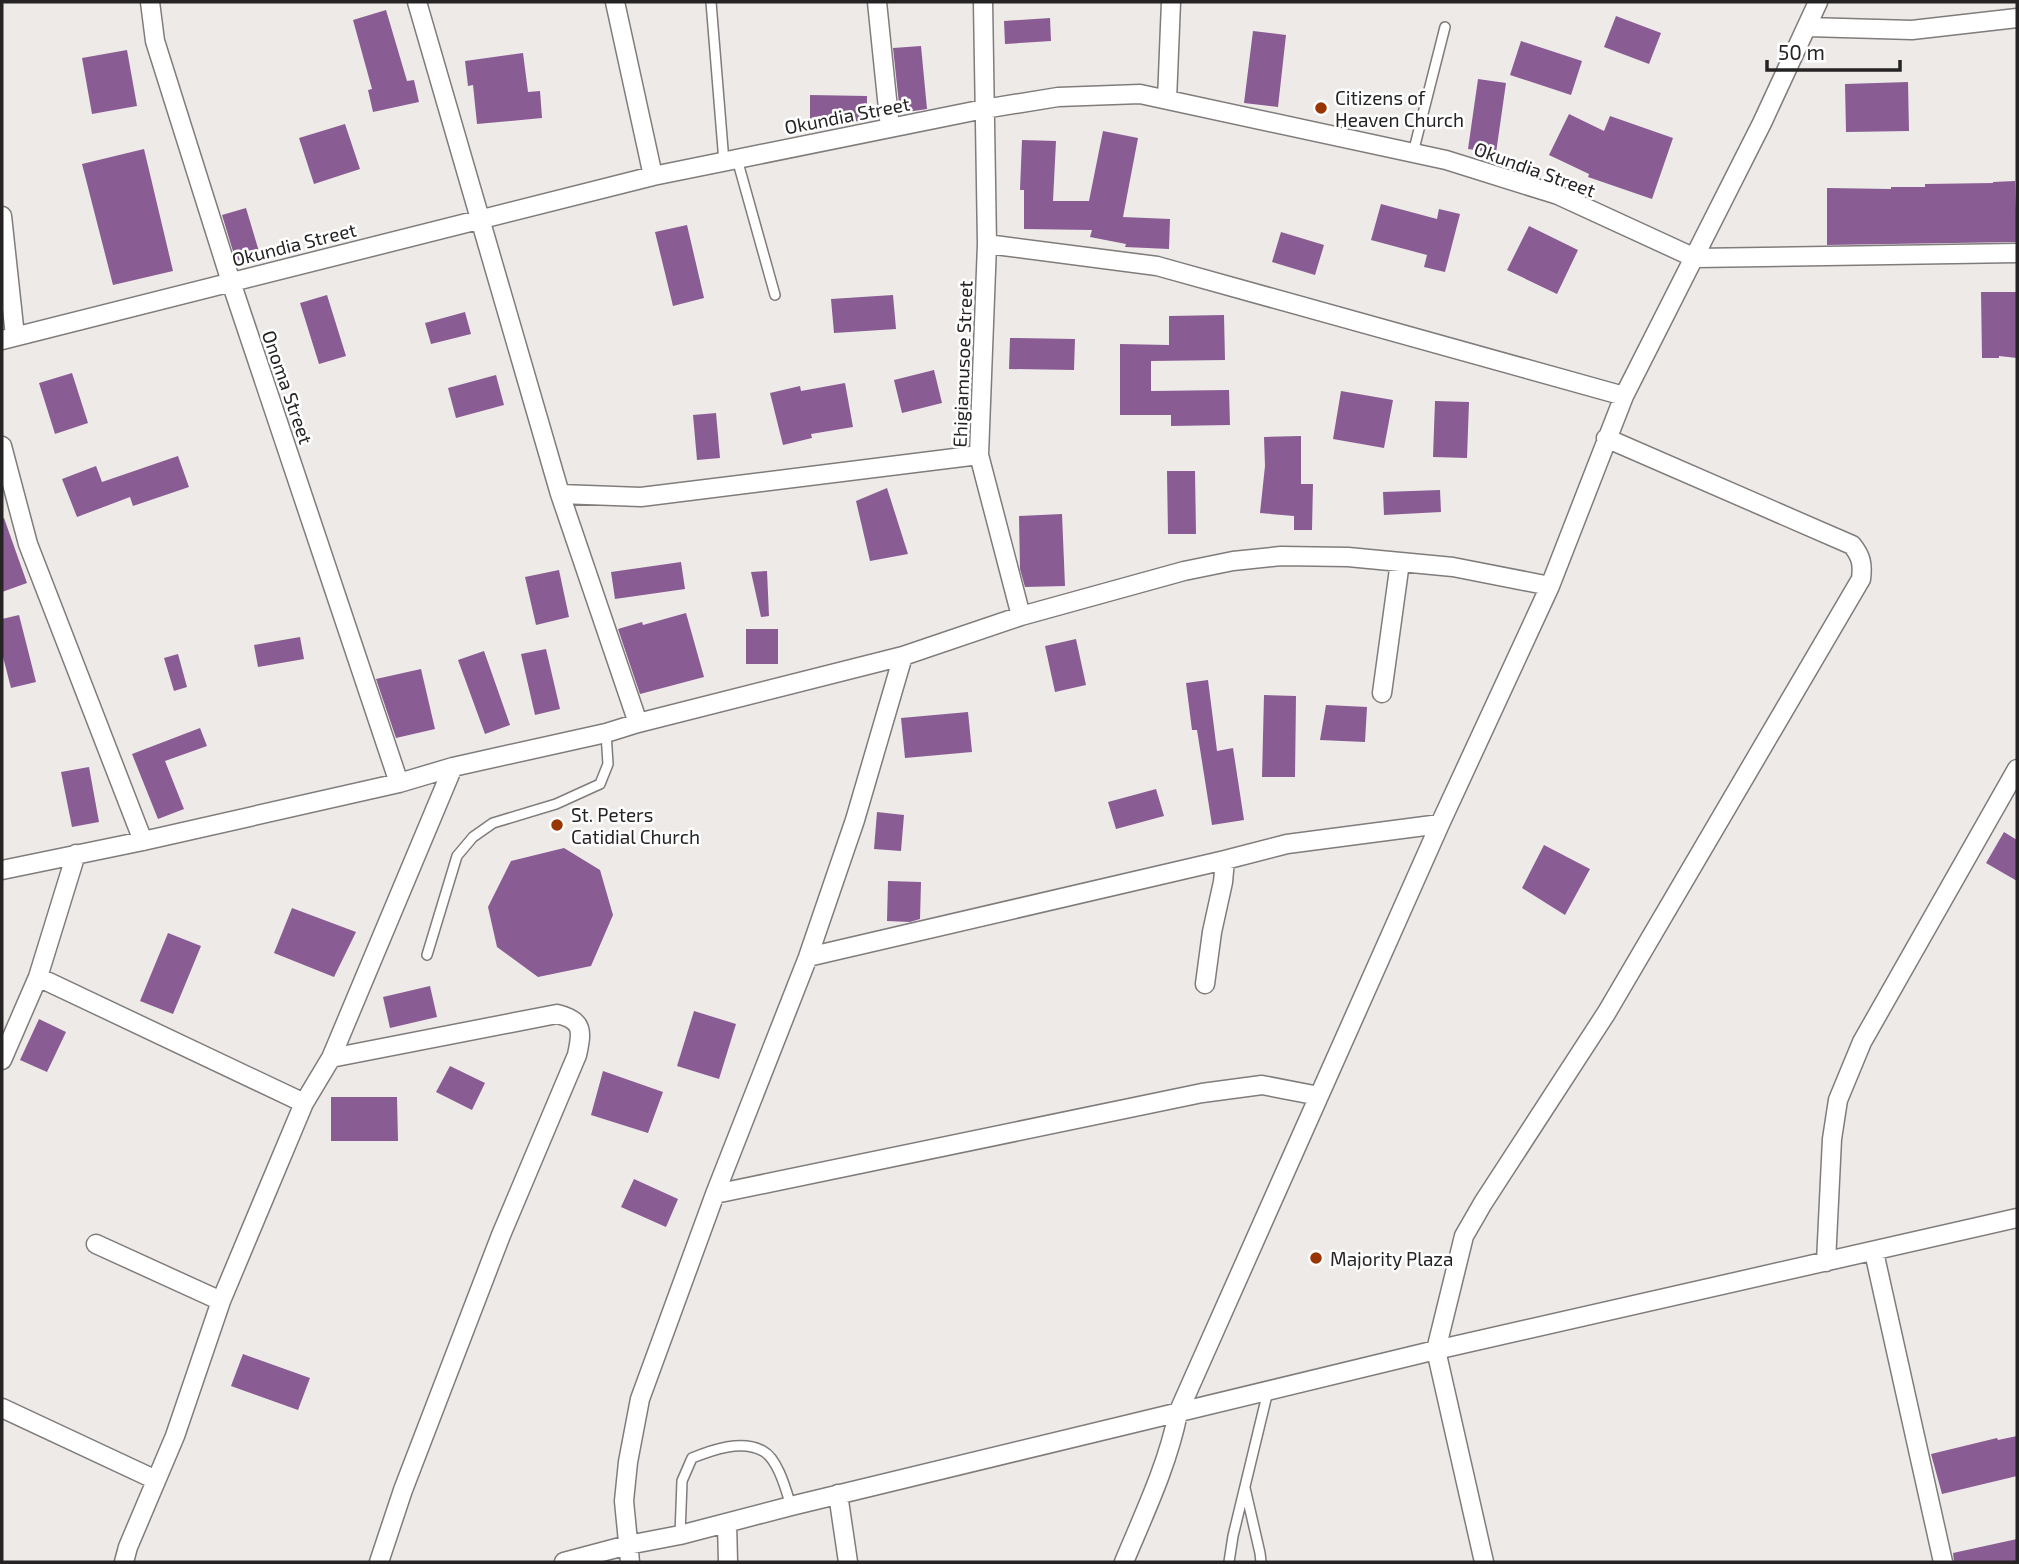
<svg xmlns="http://www.w3.org/2000/svg" width="2019" height="1564" viewBox="0 0 2019 1564" font-family="'Exo 2',sans-serif">
	<style>
		.building { fill: #8a5c94 }
		.lines { fill: none; stroke-linecap: round; stroke-linejoin: round }
		.service-casing { stroke: #7f7c7b; stroke-width: 12 }
		.minor-casing { stroke: #7f7c7b; stroke-width: 21 }
		.service { stroke: #fff; stroke-width: 9 }
		.minor { stroke: #fff; stroke-width: 18 }
		.poi-dot { fill: #993500; stroke: #fff; stroke-width: 2.5 }
		.labels { text-anchor: middle; dominant-baseline: central; stroke-width: 5; stroke-linejoin: round; paint-order: stroke }
		.poi-label { font-size: 19px; fill: #252323; stroke: #fff; text-anchor: start }
		.street-label { font-size: 19px; fill: #252323; stroke: #fff }
	</style>
	<rect width="100%" height="100%" fill="#eeeae8"/>
	<path class="building" d="M386 10 407 81 414 80 419 102 373 112 368 90 372 89 353 20Z
		M1616 16 1661 33 1649 64 1604 47Z
		M1050 18 1051 41 1005 44 1004 21Z
		M1253 31 1286 35 1278 107 1244 103Z
		M1521 41 1582 61 1571 95 1510 75Z
		M921 46 927 109 900 113 893 48Z
		M127 50 137 106 92 114 82 58Z
		M523 53 528 92 540 91 542 118 477 124 473 85 468 86 465 61Z
		M1478 79 1506 83 1496 153 1468 149Z
		M1908 82 1909 131 1846 132 1845 84Z
		M810 95 867 96V121L810 122Z
		M1569 114 1604 131 1610 116 1673 138 1652 199 1588 177 1589 174 1549 155Z
		M345 124 360 169 314 184 299 138Z
		M1103 131 1138 138 1123 217 1170 219 1169 249 1125 247 1126 244 1090 237 1092 230 1024 229V190H1020L1022 140 1056 141 1053 201H1089Z
		M144 149 173 271 113 285 82 164Z
		M2015 181 2017 242 1827 245V188L1891 189V187H1925V184L1993 183V182Z
		M1381 204 1437 219 1439 209 1460 214 1445 272 1424 267 1427 255 1371 240Z
		M246 208 260 255 236 261 222 215Z
		M687 225 704 298 673 306 655 232Z
		M1529 226 1578 250 1557 294 1507 270Z
		M1281 232 1324 245 1315 275 1272 262Z
		M1981 292H2017V358L1999 356V358H1982Z
		M327 295 346 356 319 364 300 303Z
		M893 295 896 329 834 333 831 299Z
		M465 312 471 334 431 344 425 323Z
		M1224 315 1225 360 1151 361V391L1229 390 1230 425 1171 426V415H1120V344L1169 345V316Z
		M1010 338 1075 339 1074 370 1009 369Z
		M934 370 942 403 902 413 894 380Z
		M72 373 88 423 55 434 39 383Z
		M496 375 504 405 456 418 448 388Z
		M845 383 853 427 811 434 812 438 783 445 770 393 800 386 801 391Z
		M1341 391 1393 400 1384 448 1333 439Z
		M1435 401 1469 402 1467 458 1433 457Z
		M716 413 720 458 697 460 693 415Z
		M1301 436V484H1313L1312 530H1294V516L1260 513 1265 466 1264 437Z
		M178 456 189 487 133 506 130 497 77 517 62 479 96 466 102 482Z
		M1167 471H1195L1196 534H1168Z
		M887 488 908 554 870 561 856 501Z
		M1440 490 1441 512 1384 515 1383 492Z
		M1062 514 1065 586 1025 587 1020 569 1019 516Z
		M2 518H4L27 583 2 592Z
		M681 562 685 589 615 599 611 572Z
		M559 570 569 617 536 625 525 577Z
		M767 571 769 616 761 617 751 572Z
		M686 613 704 677 640 694 618 629 642 622 643 625Z
		M19 615 36 682 11 688 2 653V619Z
		M746 629H778V664H746Z
		M300 637 304 659 258 667 254 645Z
		M1076 639 1086 685 1055 692 1045 646Z
		M546 649 560 709 535 715 521 654Z
		M484 651 510 725 485 734 458 660Z
		M178 654 187 687 174 691 164 658Z
		M421 669 435 729 396 738 376 679Z
		M1208 680 1217 751 1233 748 1244 820 1212 825 1197 730H1192L1186 683Z
		M1264 695 1296 696 1295 777H1262Z
		M1326 705 1367 707 1365 742 1320 740Z
		M968 712 972 752 905 758 901 718Z
		M200 728 207 746 165 761 184 809 158 819 132 754Z
		M89 767 99 822 72 827 61 772Z
		M1156 789 1164 816 1116 829 1108 802Z
		M877 812 904 815 901 851 874 849Z
		M2004 832 2017 840V881L1986 863Z
		M1544 845 1590 869 1565 915 1522 888Z
		M564 848 600 870 613 915 591 966 538 977 497 947 488 907 511 861Z
		M888 881 921 882 920 919 910 922 887 921Z
		M292 908 356 932 334 977 274 953Z
		M168 933 201 946 173 1014 140 1001Z
		M430 986 437 1017 390 1028 383 997Z
		M694 1011 736 1024 719 1079 677 1066Z
		M39 1019 66 1032 47 1072 20 1060Z
		M450 1066 485 1083 472 1110 436 1092Z
		M603 1071 663 1092 648 1133 591 1115Z
		M331 1097H397L398 1141H331Z
		M634 1179 678 1199 666 1227 621 1207Z
		M243 1354 310 1378 298 1410 231 1386Z
		M2017 1436V1476L1942 1494 1931 1454 1997 1438 1998 1440Z
		M2017 1539V1562H1954L1953 1553Z"/>
	<g class="lines">
		<defs>
			<path id="service" d="M711 2 724 162
				M1413 153 1445 27
				M737 159 775 295
				M427 955 457 856 473 837 493 823 556 804 600 784 608 764 606 733
				M1245 1488 1260 1553 1261 1562
				M680 1535 682 1481 692 1458C712 1450 742 1439 763 1451 778 1459 786 1490 791 1506
				M1229 1562 1233 1536 1268 1391"/>
			<path id="minor" d="M150 2 155 41 231 282 399 783
				M417 2 560 494 638 723
				M615 2 653 176
				M877 2 890 128
				M983 2 987 244 979 455 1021 616
				M1808 27 1912 30 2017 18
				M1167 100 1171 2
				M2 216 15 336
				M987 244 1157 266 1624 396
				M2 340 653 176 984 109 1058 97 1140 94 1446 160 1558 195 1695 258 2017 253
				M2 446 28 544 143 841
				M560 494 641 497 979 455
				M1382 693 1400 562
				M2 870 143 841 399 783 453 767 606 733 638 723 903 656 1021 616 1184 571 1233 561 1281 556 1348 557 1453 567 1550 586
				M808 957 1225 860 1287 844 1440 824
				M38 977 304 1103
				M1205 984 1212 932 1223 882 1225 860
				M331 1058 557 1014C584 1020 582 1032 577 1055L501 1235 403 1490 379 1562
				M2 1060 38 977 76 854
				M715 1194 1202 1093 1262 1085 1319 1096
				M96 1244 221 1301
				M1874 1252 1943 1562
				M1826 1262 1832 1139 1838 1100 1862 1042 2017 769
				M2 1408 156 1480
				M838 1494 848 1562
				M727 1523 728 1562
				M124 1562 128 1547 175 1436 221 1301 304 1103 331 1058 453 767
				M564 1562 628 1545 680 1535 791 1506 1436 1350 2017 1218
				M630 1562 624 1501 628 1462 640 1399 715 1194 808 957 855 820 903 656
				M1124 1562C1144 1514 1168 1464 1178 1413L1440 824 1550 586 1624 396 1762 123 1818 2
				M1484 1562 1436 1350 1464 1236 1483 1203 1607 1012 1861 579C1863 564 1861 556 1852 545L1606 438"/>
		</defs>
		<use href="#service" class="service-casing"/>
		<use href="#minor" class="minor-casing"/>
		<use href="#service" class="service"/>
		<use href="#minor" class="minor"/>
	</g>
	<g class="poi-dot">
		<circle cx="1321" cy="108" r="7"/>
		<circle cx="557" cy="825" r="7"/>
		<circle cx="1316" cy="1258" r="7"/>
	</g>
	<g class="labels">
		<g class="poi-label">
			<text x="1335" y="97">Citizens of<tspan x="1335" dy="22">Heaven Church</tspan></text>
			<text x="571" y="814">St. Peters<tspan x="571" dy="22">Catidial Church</tspan></text>
			<text x="1330" y="1258">Majority Plaza</text>
		</g>
		<g class="street-label">
			<text transform="translate(847 115) rotate(-11)">Okundia Street</text>
			<text transform="translate(1535 169) rotate(20)">Okundia Street</text>
			<text transform="translate(294 244) rotate(-14)">Okundia Street</text>
			<text transform="translate(962 364) rotate(-88)">Ehigiamusoe Street</text>
			<text transform="translate(288 387) rotate(71)">Onoma Street</text>
		</g>
	</g>
	<rect width="2019" height="1564" fill="none" stroke="#252323" stroke-width="7"/>
	<path d="M1767 60v10h133v-10" fill="none" stroke="#252323" stroke-width="3.5"/>
	<text x="1778" y="60" font-size="21" fill="#252323" stroke="#ffffff" stroke-width="5" paint-order="stroke">50 m</text>
</svg>
